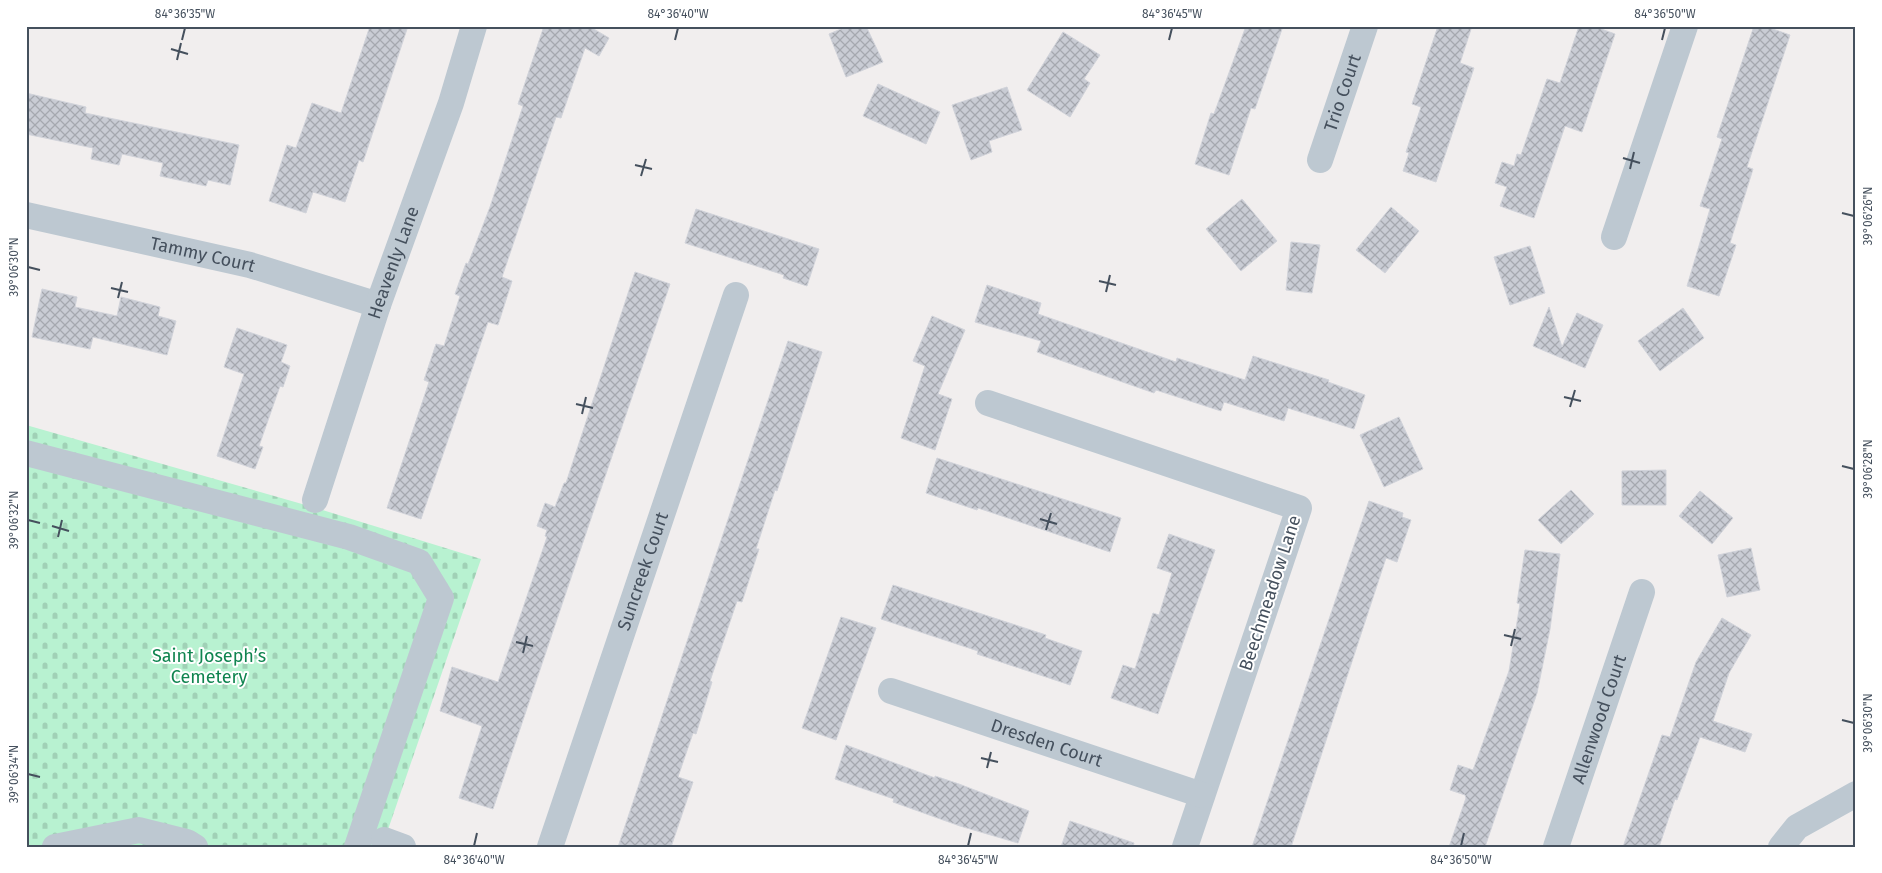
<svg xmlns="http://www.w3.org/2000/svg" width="1882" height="873" viewBox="0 0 1882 873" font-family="'Fira Sans',sans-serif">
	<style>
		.cemetery { fill: url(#cemetery-stones) }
		.building { fill: url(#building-cross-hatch); stroke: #d1d3da }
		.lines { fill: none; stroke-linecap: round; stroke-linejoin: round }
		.minor { stroke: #bdc8d1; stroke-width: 26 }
		.ticks { fill: none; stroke: #45505d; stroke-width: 2 }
		.labels { text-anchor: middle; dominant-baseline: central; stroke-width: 4; stroke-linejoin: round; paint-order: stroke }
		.street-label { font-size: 18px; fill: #45505d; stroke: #fff }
		.park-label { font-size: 18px; fill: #0f844f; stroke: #fff }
		.neatline { fill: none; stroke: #45505d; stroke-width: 2 }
		.ticks-label { font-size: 12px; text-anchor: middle; fill: #45505d }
	</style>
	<defs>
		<pattern id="cemetery-stones" width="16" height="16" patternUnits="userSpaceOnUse" patternTransform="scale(1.25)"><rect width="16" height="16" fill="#b8f2d1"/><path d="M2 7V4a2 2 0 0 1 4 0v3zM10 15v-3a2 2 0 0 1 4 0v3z" fill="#a0d1b6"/></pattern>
		<pattern id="building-cross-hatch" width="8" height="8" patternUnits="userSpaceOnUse" patternTransform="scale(1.25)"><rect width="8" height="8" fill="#c9ccd4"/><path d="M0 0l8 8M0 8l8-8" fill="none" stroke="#a5a8af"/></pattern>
	</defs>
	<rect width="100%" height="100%" fill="#f1eeee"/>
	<path class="cemetery" d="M26 425 316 508 481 559 382 847H26Z"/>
	<path class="building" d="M370 26H408L363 162 359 160 345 202 313 192 306 213 269 201 287 145 296 148 312 103 341 113Z
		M544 26H592V28L609 38 599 56 585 48 561 118 556 117 502 277 512 281 498 325 488 322 421 519 387 508 429 382 424 380 436 344 444 346 460 296 455 294 466 263 468 264 490 207 523 106 518 104Z
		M848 26H866L883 62 846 77 829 34Z
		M1246 26H1283L1255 109 1251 108 1229 175 1195 164 1211 113 1214 114Z
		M1438 26H1472L1460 63 1474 68 1436 182 1403 171 1409 153 1406 152 1421 107 1412 104Z
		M1579 26H1593L1615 34 1582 132 1565 126 1534 218 1500 206 1507 187 1495 183 1502 162 1514 166 1517 154 1521 155 1547 79 1560 83Z
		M1754 26H1764L1790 35 1747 167 1753 169 1730 243 1736 245 1719 296 1687 286 1710 209 1700 206 1722 139 1717 137Z
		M1063 32 1100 55 1084 79 1090 83 1070 117 1027 90Z
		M878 84 940 112 926 144 863 116Z
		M1007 87 1022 130 989 141 992 152 971 160 952 105Z
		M26 93 86 107 85 113 239 145 230 185 208 180 206 186 160 176 163 163 122 154 119 165 91 159 93 148 26 134Z
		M1242 199 1277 241 1241 271 1206 229Z
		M1391 207 1419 231 1385 273 1356 250Z
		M696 209 819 249 807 286 783 278 784 275 685 243Z
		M1291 242 1320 245 1312 293 1286 290Z
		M1530 246 1545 293 1510 305 1494 257Z
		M635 272 670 284 493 809 459 798 482 726 440 711 452 667 498 682 547 537 545 536 547 530 537 526 545 503 555 507 564 483H566Z
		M987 285 1041 303 1038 314 1176 362 1177 358 1245 380 1253 356 1329 380 1328 382 1365 395 1354 429 1288 408 1284 421 1224 402 1221 411 1156 390 1154 393 1037 352 1041 341 975 322Z
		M42 289 77 297 75 307 117 316 121 297 160 307 158 316 176 321 167 355 93 337 90 349 32 337Z
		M1549 307 1562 347 1577 313 1603 325 1585 368 1533 346Z
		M1683 308 1704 338 1660 371 1638 341Z
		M932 316 965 330 938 394 952 399 935 450 901 438 925 366 913 361Z
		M237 328 287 345 281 362 290 366 283 387 280 386 259 446 263 447 255 469 217 456 244 374 224 367Z
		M788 341 822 352 777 491 775 490 756 549H759L742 602 737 601 710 681 712 682 696 734 693 733 678 777 693 782 671 847H618Z
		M1399 417 1423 469 1384 487 1360 435Z
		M937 458 1121 518 1110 552 978 508 977 510 926 493Z
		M1666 470V505H1622V471Z
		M1571 490 1594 514 1561 544 1538 520Z
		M1700 491 1733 518 1712 544 1679 516Z
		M1369 501 1403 513 1402 517 1411 520 1397 562 1386 558 1291 847H1252Z
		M1169 534 1215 550 1158 714 1111 698 1123 665 1135 669 1153 613 1159 615 1172 573 1157 568Z
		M1751 548 1760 590 1727 597 1718 555Z
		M1525 550 1560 554 1550 629 1537 693 1485 847H1449L1466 798 1465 795 1450 790 1458 765 1473 770 1509 671 1520 604 1517 603Z
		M893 585 1046 635 1045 638 1082 651 1070 685 977 654 978 651 881 619Z
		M841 617 876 628 836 740 802 728Z
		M1722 618 1751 635 1729 673 1713 721 1752 734 1745 752 1700 737 1677 800 1675 799 1659 847H1623L1662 735 1670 737 1696 662Z
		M846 745 935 778V776L959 784 1029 811 1018 843 960 826 893 802 894 799 835 779Z
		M1070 821 1134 843 1133 847H1061Z"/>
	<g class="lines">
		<g class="minor">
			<path id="s1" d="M1320 160 1365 26"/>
			<path id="s2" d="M26 215 250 265 378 305"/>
			<path d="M1614 237 1685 26"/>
			<path d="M988 403 1299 508 1185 847"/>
			<path d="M26 453 349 537 419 562 441 598 357 847"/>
			<path id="s3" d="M315 500 378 305 451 103 474 26"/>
			<path id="s4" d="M891 691 1202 795"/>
			<path d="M384 840 403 847"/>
			<path d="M55 847 139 830 187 842 195 847"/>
			<path id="s5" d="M550 847 736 295"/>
			<path id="s6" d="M1556 847 1642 592"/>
			<path d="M1781 847 1797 827 1856 794"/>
		</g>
	</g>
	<path class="ticks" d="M182 40 185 28M675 40 678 28M1169 40 1172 28M1662 40 1665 28M171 49 188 54M177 60 181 43M1623 158 1640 163M635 165 652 169M1630 169 1634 152M641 176 646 159M1842 213 1854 216M28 267 40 270M1099 281 1116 285M111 288 128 292M1106 292 1110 275M118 298 122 282M1564 397 1581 401M576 404 593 408M1570 407 1575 390M582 414 586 397M1842 466 1854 469M1040 519 1057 524M28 520 40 523M52 526 69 531M1046 530 1051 513M58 537 62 520M1504 635 1521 639M516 642 533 646M1511 646 1515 629M523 653 527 636M1842 720 1854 723M981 758 998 762M987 768 991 752M28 774 40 777M474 846 477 833M968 846 971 833M1461 846 1464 833"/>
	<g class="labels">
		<g class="street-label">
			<text stroke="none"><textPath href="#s1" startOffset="71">Trio Court</textPath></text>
			<text stroke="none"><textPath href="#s2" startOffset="181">Tammy Court</textPath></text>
			<text stroke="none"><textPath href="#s3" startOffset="250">Heavenly Lane</textPath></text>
			<text stroke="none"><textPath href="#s5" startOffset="291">Suncreek Court</textPath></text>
			<text transform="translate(1270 593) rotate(-72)">Beechmeadow Lane</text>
			<text stroke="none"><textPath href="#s6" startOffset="135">Allenwood Court</textPath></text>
			<text stroke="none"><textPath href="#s4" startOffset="164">Dresden Court</textPath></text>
		</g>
		<g class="park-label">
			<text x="209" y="656">Saint Joseph’s<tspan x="209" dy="21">Cemetery</tspan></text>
		</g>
	</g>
	<rect width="1882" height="873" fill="none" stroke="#ffffff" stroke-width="55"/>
	<rect x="28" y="28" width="1826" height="818" class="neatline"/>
	<g class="ticks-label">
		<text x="185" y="18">84°36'35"W</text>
		<text x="678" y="18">84°36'40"W</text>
		<text x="1172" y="18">84°36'45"W</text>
		<text x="1665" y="18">84°36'50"W</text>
		<text transform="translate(1868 216) rotate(-90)" y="4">39°06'26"N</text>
		<text transform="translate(14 267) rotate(-90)" y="4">39°06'30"N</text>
		<text transform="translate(1868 469) rotate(-90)" y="4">39°06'28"N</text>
		<text transform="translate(14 520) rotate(-90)" y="4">39°06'32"N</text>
		<text transform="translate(1868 723) rotate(-90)" y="4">39°06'30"N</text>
		<text transform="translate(14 774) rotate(-90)" y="4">39°06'34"N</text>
		<text x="474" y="864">84°36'40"W</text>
		<text x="968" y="864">84°36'45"W</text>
		<text x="1461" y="864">84°36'50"W</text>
	</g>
</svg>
